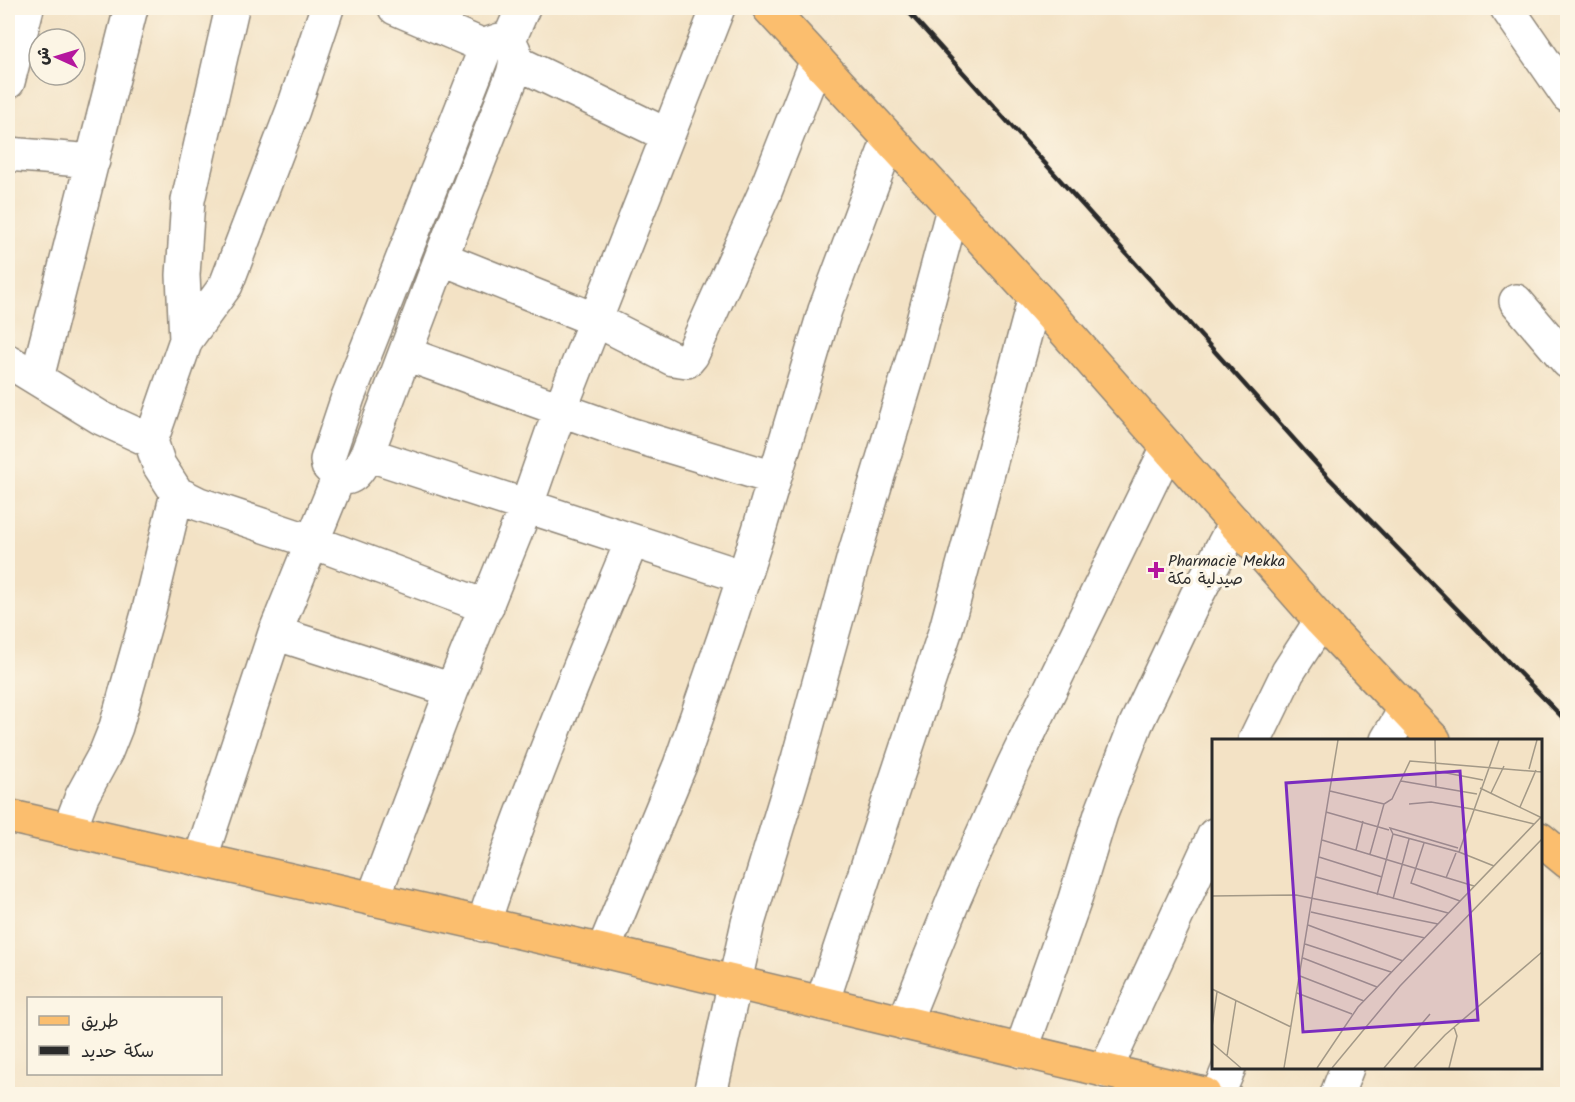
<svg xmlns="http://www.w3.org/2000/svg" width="1575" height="1102" viewBox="0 0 1575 1102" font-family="Kalam,'Playpen Sans Arabic',sans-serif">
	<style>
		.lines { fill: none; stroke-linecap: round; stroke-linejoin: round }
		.minor-casing { stroke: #8f8678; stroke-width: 36 }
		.major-casing { stroke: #8f8678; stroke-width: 36 }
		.minor { stroke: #fff; stroke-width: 33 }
		.major { stroke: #fbbe6e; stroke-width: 33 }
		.rail { stroke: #2b2b2b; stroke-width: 4.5 }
		.poi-dot { fill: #b5179e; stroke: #fcf5e5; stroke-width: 2 }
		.labels { text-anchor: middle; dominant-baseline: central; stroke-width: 6; stroke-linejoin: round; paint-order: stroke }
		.poi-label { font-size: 16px; fill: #2b2b2b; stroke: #fcf5e5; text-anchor: start }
		.inset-road { fill: none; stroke: #a39987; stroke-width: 1.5 }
		.view { fill: #7b2cbf; fill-opacity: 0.15; stroke: #7b2cbf; stroke-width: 3 }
		.inset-edge { fill: none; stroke: #2b2b2b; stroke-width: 3 }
	</style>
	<rect width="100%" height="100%" fill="#fcf5e5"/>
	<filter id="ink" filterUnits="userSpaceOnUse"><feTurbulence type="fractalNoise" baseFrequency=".0167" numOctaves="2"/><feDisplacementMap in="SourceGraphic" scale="12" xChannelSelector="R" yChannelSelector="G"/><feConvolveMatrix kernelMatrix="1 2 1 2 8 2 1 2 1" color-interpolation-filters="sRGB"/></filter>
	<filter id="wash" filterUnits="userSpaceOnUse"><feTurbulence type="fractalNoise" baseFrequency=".008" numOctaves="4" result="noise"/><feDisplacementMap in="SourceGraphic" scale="24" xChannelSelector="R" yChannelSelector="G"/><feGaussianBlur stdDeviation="1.35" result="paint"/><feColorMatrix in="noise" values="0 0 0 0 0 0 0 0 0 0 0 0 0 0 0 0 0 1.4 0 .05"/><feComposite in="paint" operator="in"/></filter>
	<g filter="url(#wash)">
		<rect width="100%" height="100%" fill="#f3e2c5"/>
	</g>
	<g filter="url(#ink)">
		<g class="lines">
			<defs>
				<path id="minor" d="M327 8 293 110 226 285 186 340 151 441 159 465 177 493 199 504 313 542 487 607
					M395 8 486 47
					M1507 8 1568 96
					M500 40C518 44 517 59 513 74L441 258 367 454C357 474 348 489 328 466L327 460 348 397 486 47 491 43Z
					M508 42 523 8
					M516 62 667 135
					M8 82 27 8
					M8 154 93 161
					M441 258 596 320 673 359 687 361 692 355 765 192 817 60
					M1516 301 1568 362
					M186 340 183 275 188 200 232 8
					M406 354 629 434 774 478
					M8 361 101 418 151 441
					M37 378 131 8
					M367 454 744 577
					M275 633 452 690
					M1255 740 1288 672 1321 621
					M1387 740 1405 710
					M69 830 82 796 106 752 116 727 149 610 177 493
					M200 860 275 633 339 476
					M373 899 452 690 526 507 560 410 718 8
					M483 925C526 794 579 668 632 541
					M603 951 680 765 725 635 759 530 825 310 889 139
					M822 1003 946 629 1035 297
					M904 1023 954 899 1013 766 1168 447
					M1021 1051 1074 902 1101 814 1136 724 1196 597 1235 523
					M1105 1071 1214 835
					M710 1094 748 923 798 759 856 549 912 362 953 209
					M1218 1094 1229 1068
					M1337 1094 1347 1068"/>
				<path id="major" d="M769 8 1035 297 1321 621 1434 740
					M8 816 603 951 1204 1094
					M1540 839 1568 862"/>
			</defs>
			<use href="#minor" class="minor-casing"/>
			<use href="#major" class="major-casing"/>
			<use href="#minor" class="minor"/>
			<use href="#major" class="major"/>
			<path class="rail" d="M905 8 1328 477 1568 723"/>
		</g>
	</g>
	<path class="poi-dot" d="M1153 561h6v6h6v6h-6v6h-6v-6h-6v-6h6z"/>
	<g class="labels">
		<g class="poi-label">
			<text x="1168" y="561">Pharmacie Mekka<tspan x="1168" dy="18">صيدلية مكة</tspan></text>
		</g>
	</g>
	<g transform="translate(1212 739)">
		<rect width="330" height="330" fill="#f3e2c5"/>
		<path class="inset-road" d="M223 1 224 48M317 30 325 1M224 32 271 41M189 42 265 55M268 49 328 78M118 52 172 65M279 54 292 27M197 65 219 63 260 70 322 85M308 68 324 31M114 73 177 91M181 95 247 113 287 1M110 101 262 147M212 104 199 144 248 162M144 111 151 82M247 113 282 127M158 115 172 65 180 60 198 22 330 33M107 118 170 138M104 138 236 174M234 139 244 114M165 156 181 95 178 89 246 109M0 157 84 156 226 185M181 160 197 100M99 173 213 199M96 186 191 222M93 205 179 233M91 219 165 248M88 237 152 262M0 250 79 288M85 254 140 275M0 288 5 253M0 304 29 329M15 317 24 261M72 329 126 1M105 329 146 268 330 77M120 329 188 247 330 100M172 329 218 275M202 329 233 296 330 213M237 329 245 297 242 288"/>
		<path class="view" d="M248 32 266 281 91 293 74 44Z"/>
		<rect width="330" height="330" class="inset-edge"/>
	</g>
	<rect width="1575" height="1102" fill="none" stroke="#fcf5e5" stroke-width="30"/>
	<rect x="27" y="997" width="195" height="78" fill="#fcf5e5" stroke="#a8a49b" stroke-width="1.5"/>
	<rect x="39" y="1016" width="30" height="9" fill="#fbbe6e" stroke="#a8a49b" stroke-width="1.5"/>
	<text x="81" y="1027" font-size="18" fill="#2b2b2b">طريق</text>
	<rect x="39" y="1046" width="30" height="9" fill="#2b2b2b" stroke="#a8a49b" stroke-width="1.5"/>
	<text x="81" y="1057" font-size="18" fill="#2b2b2b">سكة حديد</text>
	<g transform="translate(57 57) rotate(274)"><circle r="28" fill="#fcf5e5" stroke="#a8a49b" stroke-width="1.5"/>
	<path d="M0-4.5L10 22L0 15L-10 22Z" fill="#b5179e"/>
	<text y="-9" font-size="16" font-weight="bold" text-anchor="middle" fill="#2b2b2b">ش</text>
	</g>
</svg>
